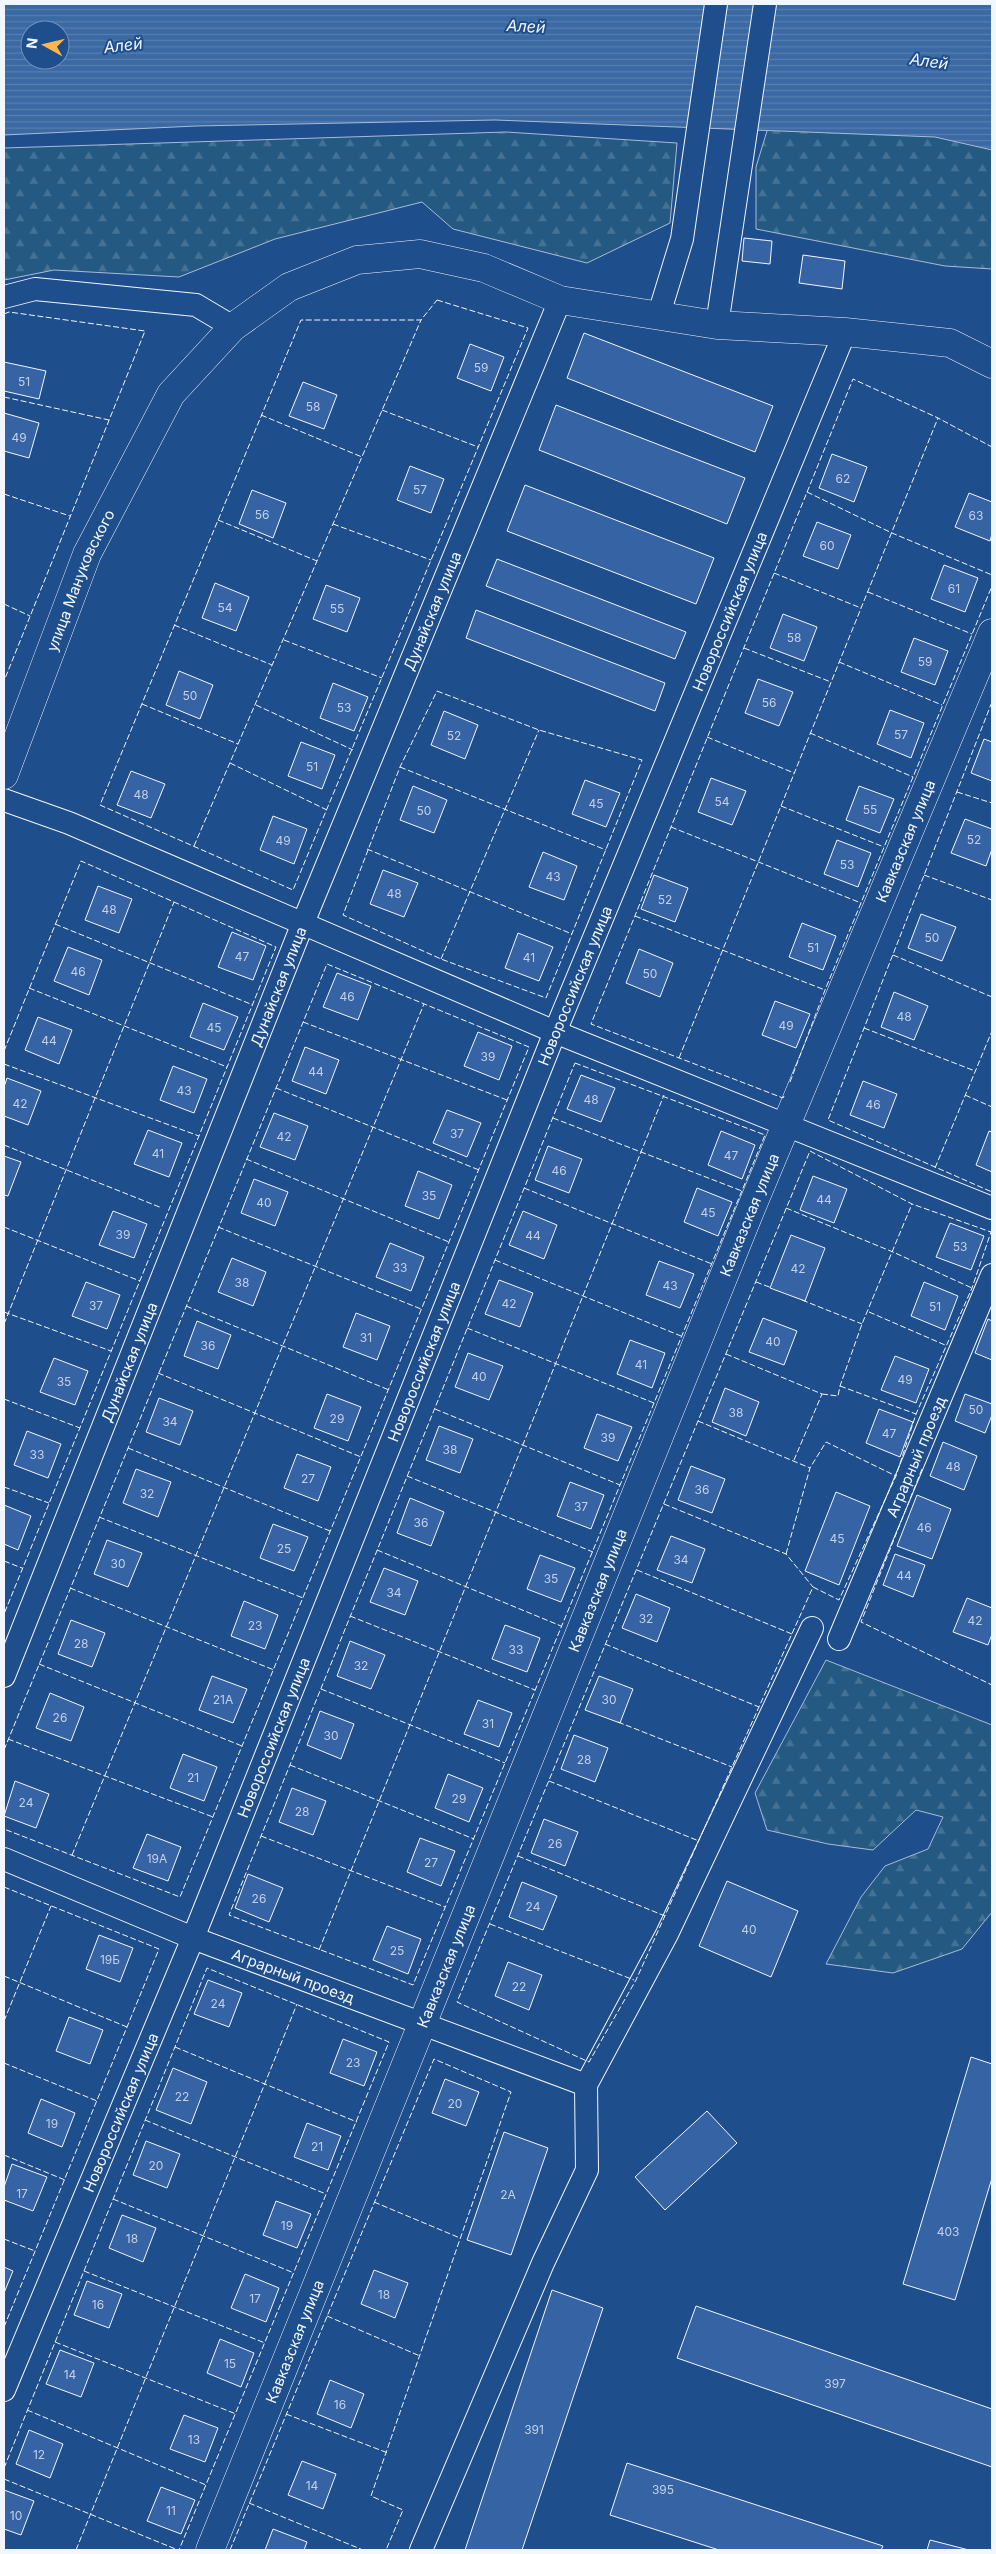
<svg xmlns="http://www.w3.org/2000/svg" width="996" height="2554" viewBox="0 0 996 2554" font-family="Inter,sans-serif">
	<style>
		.forest { fill: url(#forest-firs); stroke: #a8bbd7 }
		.water { fill: url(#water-rules); stroke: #a8bbd7; fill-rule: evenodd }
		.building { fill: #3563a3; stroke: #f2f6ff }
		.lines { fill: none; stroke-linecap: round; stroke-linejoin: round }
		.minor-casing { stroke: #f2f6ff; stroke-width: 24 }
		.tertiary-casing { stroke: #f2f6ff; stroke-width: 29 }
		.minor { stroke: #1f4e8c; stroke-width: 22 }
		.tertiary { stroke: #1f4e8c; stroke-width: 28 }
		.fence { stroke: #f2f6ff; stroke-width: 1; stroke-dasharray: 6 2.5; stroke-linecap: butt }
		.labels { text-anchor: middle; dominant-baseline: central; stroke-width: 4; stroke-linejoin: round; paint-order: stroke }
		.number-label { font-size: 12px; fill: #c3d1e8 }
		.street-label { font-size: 15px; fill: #f2f6ff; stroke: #1f4e8c }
		.water-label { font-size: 16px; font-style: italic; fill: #f2f6ff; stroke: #1f4e8c }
	</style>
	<defs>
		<pattern id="forest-firs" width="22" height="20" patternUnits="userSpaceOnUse" patternTransform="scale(1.25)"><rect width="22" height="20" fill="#245a82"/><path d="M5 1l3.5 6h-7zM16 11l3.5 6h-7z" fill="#447295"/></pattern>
		<pattern id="water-rules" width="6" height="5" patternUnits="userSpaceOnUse" patternTransform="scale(1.25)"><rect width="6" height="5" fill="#3b69a3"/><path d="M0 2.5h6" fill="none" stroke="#587fb1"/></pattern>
	</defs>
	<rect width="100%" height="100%" fill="#1f4e8c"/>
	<path class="forest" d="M774 108 992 131V269L945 266 756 229V167Z
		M506 132 677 143 670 223 587 263 453 229 422 202 275 239 179 277 54 270 4 280V148Z
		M826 1660 992 1725V1912L962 1949 893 1973 826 1964 861 1897 885 1866 928 1849 943 1817 916 1810 873 1850 828 1844 767 1830 755 1793Z"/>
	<path class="water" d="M4 4H992V150L935 137 495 120 196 126 4 135ZM30 30H60V60H30Z"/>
	<path class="building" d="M744 238 772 241 770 264 742 261Z
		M803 255 845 261 842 289 799 283Z
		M584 333 773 406 755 452 567 378Z
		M470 344 504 357 491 391 457 378Z
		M4 362 46 371 39 399 4 391Z
		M303 382 337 395 324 429 289 416Z
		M556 405 745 478 727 524 539 450Z
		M4 413 39 423 29 458 4 451Z
		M832 454 867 467 854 502 819 488Z
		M410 466 444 479 431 513 397 500Z
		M525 485 714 558 696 604 507 531Z
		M252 490 286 503 273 538 239 524Z
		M969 493 992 502V534L990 541 955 527Z
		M817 522 851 535 838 569 803 556Z
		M497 559 686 632 675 659 486 586Z
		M944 565 978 578 965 612 931 599Z
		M215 583 249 597 236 631 202 618Z
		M326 585 360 598 347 632 313 619Z
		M476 610 665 683 655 711 466 638Z
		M783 614 817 627 804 661 770 648Z
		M914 638 948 651 935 685 901 672Z
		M179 671 213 685 200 719 166 705Z
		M758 679 793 692 779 726 745 713Z
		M333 683 368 697 354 731 320 718Z
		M890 710 924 723 911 758 877 744Z
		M444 711 478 725 465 759 431 745Z
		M984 739 992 742V781L971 773Z
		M301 742 335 755 322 789 288 776Z
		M131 771 165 784 151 818 117 805Z
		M711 778 746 791 732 825 698 812Z
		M585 780 620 793 606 827 572 814Z
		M413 786 447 800 434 833 400 820Z
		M859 786 894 799 880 833 846 820Z
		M273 816 307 829 294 864 260 850Z
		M965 819 992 829V849L986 866 951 853Z
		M837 840 871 853 858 887 824 874Z
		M543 852 577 866 564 900 529 887Z
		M383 870 418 883 404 917 370 904Z
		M654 875 688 888 675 922 641 909Z
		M98 886 132 899 119 933 85 920Z
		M921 914 956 927 942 961 908 948Z
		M802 923 836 936 823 970 789 957Z
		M232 932 266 946 253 980 218 967Z
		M518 933 553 947 539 981 505 968Z
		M68 947 102 960 89 995 54 981Z
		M639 949 673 963 660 997 626 983Z
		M337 973 371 986 358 1020 323 1007Z
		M894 992 928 1006 914 1040 881 1027Z
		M775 1001 810 1014 796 1048 762 1035Z
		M203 1003 238 1017 224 1050 190 1037Z
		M38 1017 72 1030 59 1064 25 1050Z
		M478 1032 512 1046 499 1080 464 1066Z
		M305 1047 339 1060 326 1094 292 1081Z
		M173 1066 207 1079 194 1113 160 1100Z
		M581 1075 615 1088 601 1122 567 1109Z
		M7 1078 41 1091 28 1125 4 1116V1087Z
		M863 1081 897 1094 884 1128 850 1115Z
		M447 1110 481 1123 467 1157 433 1143Z
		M274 1113 308 1126 295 1160 260 1147Z
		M148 1130 182 1143 169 1177 134 1164Z
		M721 1131 755 1145 742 1179 708 1165Z
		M989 1131 992 1132V1172L976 1165Z
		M548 1146 582 1159 569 1193 535 1180Z
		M4 1156 21 1162 8 1196 4 1195Z
		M418 1171 452 1185 439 1219 405 1206Z
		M813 1176 847 1189 834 1223 800 1210Z
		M254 1179 288 1192 275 1226 241 1213Z
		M697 1188 732 1202 718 1236 684 1222Z
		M113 1211 147 1224 134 1258 99 1245Z
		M523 1211 557 1225 544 1259 509 1245Z
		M950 1223 984 1236 971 1270 936 1257Z
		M791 1235 825 1248 805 1301 770 1288Z
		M390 1243 424 1257 411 1291 376 1277Z
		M232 1258 266 1272 253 1306 218 1292Z
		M659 1261 694 1274 680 1308 646 1295Z
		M499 1280 533 1293 520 1327 485 1314Z
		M86 1282 120 1295 107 1329 72 1316Z
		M924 1282 958 1296 945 1330 911 1316Z
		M356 1313 390 1326 377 1360 343 1347Z
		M763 1318 797 1331 784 1365 749 1352Z
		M988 1319 992 1321V1360L975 1353Z
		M197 1321 231 1335 218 1369 184 1356Z
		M630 1340 665 1353 652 1388 617 1374Z
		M468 1353 503 1366 489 1400 455 1387Z
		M895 1356 929 1369 916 1403 881 1390Z
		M54 1358 88 1371 75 1405 40 1392Z
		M725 1388 759 1402 746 1436 712 1422Z
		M327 1394 361 1407 348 1441 314 1428Z
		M965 1394 992 1404V1415L985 1433 955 1421Z
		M159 1398 193 1411 180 1445 146 1432Z
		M879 1409 913 1422 900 1457 866 1443Z
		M597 1414 632 1427 618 1461 584 1448Z
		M439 1426 473 1439 460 1473 426 1460Z
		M27 1431 61 1444 48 1478 14 1465Z
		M943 1442 977 1456 964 1490 930 1476Z
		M297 1454 331 1467 318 1501 284 1488Z
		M691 1466 725 1479 712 1513 678 1500Z
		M136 1469 171 1482 158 1517 123 1503Z
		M570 1482 604 1495 591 1529 557 1516Z
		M836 1492 870 1506 839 1585 805 1571Z
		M917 1495 951 1509 932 1559 897 1546Z
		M410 1498 444 1512 431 1546 397 1533Z
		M4 1505 31 1516 18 1550 4 1544Z
		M273 1524 308 1537 294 1571 260 1558Z
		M671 1536 705 1549 692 1583 657 1570Z
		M107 1540 142 1553 128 1587 94 1574Z
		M895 1554 925 1565 913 1597 883 1585Z
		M540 1555 575 1568 561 1602 527 1589Z
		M384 1568 418 1581 405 1615 370 1602Z
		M636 1594 670 1608 657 1642 622 1628Z
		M967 1598 992 1608V1634L988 1645 953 1632Z
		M244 1601 278 1615 265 1649 231 1636Z
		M71 1620 105 1633 92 1667 58 1654Z
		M505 1625 540 1638 527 1672 492 1659Z
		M350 1641 385 1655 371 1689 337 1676Z
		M212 1676 247 1689 233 1723 199 1710Z
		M599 1676 633 1689 620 1723 585 1710Z
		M50 1693 84 1707 71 1741 36 1728Z
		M478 1700 512 1713 499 1747 464 1734Z
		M320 1711 354 1724 341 1759 307 1745Z
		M574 1735 608 1748 595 1782 561 1769Z
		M183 1754 217 1767 204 1801 170 1788Z
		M448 1774 483 1788 469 1822 435 1808Z
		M15 1781 49 1794 36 1828 4 1816Z
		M292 1788 326 1801 313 1835 279 1822Z
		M544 1819 578 1832 565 1866 531 1853Z
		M147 1834 181 1847 168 1881 133 1868Z
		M420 1838 455 1851 441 1886 407 1872Z
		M248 1874 283 1888 269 1922 235 1908Z
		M727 1881 798 1911 771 1977 699 1946Z
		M522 1882 557 1896 543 1930 509 1917Z
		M387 1926 421 1939 408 1974 373 1960Z
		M99 1935 133 1948 120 1982 86 1969Z
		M508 1962 542 1975 529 2010 495 1996Z
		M208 1980 242 1993 229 2027 194 2014Z
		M69 2017 103 2030 90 2064 56 2051Z
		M343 2039 377 2052 364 2086 330 2073Z
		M971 2057 992 2064V2178L955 2300 903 2284Z
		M173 2068 207 2082 191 2124 156 2110Z
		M445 2079 479 2092 466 2126 432 2113Z
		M41 2099 75 2113 62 2147 28 2133Z
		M707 2111 737 2143 665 2210 635 2177Z
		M307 2123 341 2136 328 2170 294 2157Z
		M504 2132 548 2148 511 2255 467 2240Z
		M146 2141 180 2154 167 2188 133 2175Z
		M12 2164 47 2177 33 2211 4 2200V2187Z
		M276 2201 311 2214 297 2248 263 2235Z
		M122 2215 156 2228 143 2262 109 2248Z
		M4 2267 13 2271 4 2293Z
		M374 2270 408 2283 395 2318 361 2304Z
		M245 2274 279 2288 266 2322 231 2308Z
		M87 2281 122 2294 109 2328 74 2315Z
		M552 2290 603 2308 522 2550H465Z
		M696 2306 992 2409V2467L677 2358Z
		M220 2339 254 2353 241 2387 207 2373Z
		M60 2350 94 2363 81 2397 46 2384Z
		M330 2380 364 2394 351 2428 317 2414Z
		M184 2415 218 2428 205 2462 170 2449Z
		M29 2430 63 2444 50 2478 16 2464Z
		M302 2461 336 2474 323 2509 288 2495Z
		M627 2463 883 2546 881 2550H719L610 2515Z
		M161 2487 195 2500 181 2534 147 2521Z
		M4 2490 34 2501 21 2535 4 2529Z
		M273 2529 307 2542 304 2550H265Z
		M930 2540 969 2550H927Z"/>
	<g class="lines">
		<defs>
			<g id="minor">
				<path d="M4 297 35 289 196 305 233 327"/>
				<path d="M659 314 682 239 716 4"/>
				<path d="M717 325 765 4"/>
				<path d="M4 800 69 823 555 1032 992 1208"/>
				<path id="s1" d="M839 1639 992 1275"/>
				<path id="s2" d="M4 1676 303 923 560 300"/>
				<path id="s3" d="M4 1859 193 1938 586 2085"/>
				<path id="s4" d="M4 2390 193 1938 555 1032 845 332"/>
				<path d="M421 2550 543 2263 587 2170 586 2085 667 1934 812 1628"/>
			</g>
			<g id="tertiary">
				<path id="s5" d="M4 775 87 554 171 394 233 327 289 287 357 260 420 254 484 268 560 300 717 325 845 332 950 343 992 364"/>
				<path id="s6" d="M210 2550 748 1216 992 633"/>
			</g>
		</defs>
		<use href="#minor" class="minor-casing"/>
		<use href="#tertiary" class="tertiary-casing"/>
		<use href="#minor" class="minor"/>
		<use href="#tertiary" class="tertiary"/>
		<path class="fence" d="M437 300 528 328 293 890 100 805 301 320H421Z
			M4 314 9 312 145 331 4 681
			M4 397 109 420
			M382 410 478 447
			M261 415 362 457
			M807 492 892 533 992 575
			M4 494 70 516
			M218 520 317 561
			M333 524 431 560
			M774 573 861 608
			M868 592 972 634
			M4 604 30 616
			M174 625 272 665
			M284 640 382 678
			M744 648 831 682
			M839 662 942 705
			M437 691 539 730 642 760 546 998 441 959 343 915 400 767Z
			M992 702 828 1120 992 1192
			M142 704 238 744
			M256 705 353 750
			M810 733 913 777
			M707 737 794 773
			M230 763 327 810
			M400 767 606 850
			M957 792 992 803
			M781 806 884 847
			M671 827 861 903
			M194 846 421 320
			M367 849 572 934
			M924 875 992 900
			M635 916 825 990
			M55 924 253 1005
			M893 955 992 997
			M441 959 539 730
			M29 988 227 1067
			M303 1022 507 1100
			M864 1028 975 1071
			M4 1051 81 861 276 947 4 1614
			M679 1058 938 418
			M575 1063 765 1135 413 1985 229 1915Z
			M4 1064 199 1136
			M790 1082 825 990 992 586
			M276 1088 479 1170
			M965 1095 992 1107
			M784 1096 783 1098 591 1024 853 379 938 418 992 447
			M553 1118 742 1191
			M4 1145 162 1208
			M810 1151 912 1204 991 1232 972 1288 916 1414 896 1476 839 1600 813 1587 636 1980 589 2062 457 2002Z
			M246 1159 449 1242
			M935 1168 992 1031
			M524 1188 712 1264
			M786 1208 893 1252 972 1288
			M4 1227 140 1281
			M218 1227 421 1309
			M495 1260 681 1336
			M756 1282 772 1288
			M802 1300 862 1324
			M186 1306 389 1390
			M4 1312 111 1351
			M869 1312 945 1345
			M4 1324 174 902
			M467 1328 654 1403
			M726 1354 822 1394 794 1460
			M158 1373 361 1457
			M840 1386 916 1414
			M822 1394 838 1396 840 1386 862 1324 912 1204
			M4 1399 80 1428
			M435 1409 620 1485
			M698 1421 810 1468
			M128 1448 330 1531
			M922 1469 861 1622 992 1685
			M407 1476 593 1552
			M4 1487 49 1503
			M664 1504 786 1554 813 1587
			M99 1517 303 1598
			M377 1550 561 1626
			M786 1554 810 1468 826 1442 896 1476
			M4 1561 22 1568
			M637 1570 792 1634
			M70 1588 274 1670
			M350 1616 535 1690
			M605 1644 759 1707
			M39 1664 242 1746
			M321 1689 505 1763
			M618 1722 732 1767
			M8 1739 213 1817
			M4 1750 327 964 529 1047 180 1897 4 1829
			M290 1765 474 1839
			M549 1781 699 1841
			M261 1836 445 1907
			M72 1855 424 1004
			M518 1856 665 1916
			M4 1887 159 1949 4 2327
			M490 1924 634 1980
			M319 1950 664 1095
			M4 1976 127 2027
			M4 2021 51 1906
			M175 2047 357 2122
			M4 2063 97 2101
			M145 2120 326 2194
			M4 2155 65 2180
			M113 2199 294 2273
			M374 2202 460 2238
			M4 2239 35 2251
			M84 2271 265 2343
			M327 2316 420 2356
			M55 2342 236 2414
			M27 2410 206 2485
			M286 2414 388 2453
			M4 2468 207 1968 389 2042 179 2550
			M4 2479 178 2550
			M249 2503 363 2550
			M76 2550 297 2004
			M230 2550 434 2059 511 2092 371 2496 403 2510 386 2550"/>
	</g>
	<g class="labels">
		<g class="number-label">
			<text x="481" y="367">59</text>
			<text x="24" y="381">51</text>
			<text x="313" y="406">58</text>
			<text x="19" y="437">49</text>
			<text x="843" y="478">62</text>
			<text x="420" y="489">57</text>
			<text x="262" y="514">56</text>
			<text x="976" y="515">63</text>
			<text x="827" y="545">60</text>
			<text x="954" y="588">61</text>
			<text x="225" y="607">54</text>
			<text x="337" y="608">55</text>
			<text x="794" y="637">58</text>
			<text x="925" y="661">59</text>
			<text x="190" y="695">50</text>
			<text x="769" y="702">56</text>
			<text x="344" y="707">53</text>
			<text x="901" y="734">57</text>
			<text x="454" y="735">52</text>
			<text x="312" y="766">51</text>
			<text x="141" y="794">48</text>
			<text x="722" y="801">54</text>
			<text x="596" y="803">45</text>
			<text x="870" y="809">55</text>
			<text x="424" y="810">50</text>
			<text x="974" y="839">52</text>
			<text x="283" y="840">49</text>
			<text x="847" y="864">53</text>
			<text x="553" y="876">43</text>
			<text x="394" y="893">48</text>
			<text x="665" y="899">52</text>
			<text x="109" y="909">48</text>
			<text x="932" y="937">50</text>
			<text x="813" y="947">51</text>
			<text x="242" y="956">47</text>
			<text x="529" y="957">41</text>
			<text x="78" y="971">46</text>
			<text x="650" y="973">50</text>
			<text x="347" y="996">46</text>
			<text x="904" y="1016">48</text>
			<text x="786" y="1025">49</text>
			<text x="214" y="1027">45</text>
			<text x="49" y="1040">44</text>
			<text x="488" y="1056">39</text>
			<text x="316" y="1071">44</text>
			<text x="184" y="1090">43</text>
			<text x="591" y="1099">48</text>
			<text x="20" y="1103">42</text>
			<text x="873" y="1104">46</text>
			<text x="457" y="1133">37</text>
			<text x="284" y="1136">42</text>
			<text x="158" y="1153">41</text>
			<text x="731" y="1155">47</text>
			<text x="559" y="1170">46</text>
			<text x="429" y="1195">35</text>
			<text x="824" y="1199">44</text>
			<text x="264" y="1202">40</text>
			<text x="708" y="1212">45</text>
			<text x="123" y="1234">39</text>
			<text x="533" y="1235">44</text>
			<text x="960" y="1246">53</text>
			<text x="400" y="1267">33</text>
			<text x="798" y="1268">42</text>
			<text x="242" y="1282">38</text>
			<text x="670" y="1285">43</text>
			<text x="509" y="1303">42</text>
			<text x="96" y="1305">37</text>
			<text x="935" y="1306">51</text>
			<text x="366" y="1337">31</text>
			<text x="773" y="1341">40</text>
			<text x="208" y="1345">36</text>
			<text x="641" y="1364">41</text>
			<text x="479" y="1376">40</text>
			<text x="905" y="1379">49</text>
			<text x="64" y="1381">35</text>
			<text x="976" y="1409">50</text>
			<text x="736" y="1412">38</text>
			<text x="337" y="1418">29</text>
			<text x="170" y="1421">34</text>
			<text x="889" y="1433">47</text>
			<text x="608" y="1437">39</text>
			<text x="450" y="1449">38</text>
			<text x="37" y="1454">33</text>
			<text x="953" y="1466">48</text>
			<text x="308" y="1478">27</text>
			<text x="702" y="1489">36</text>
			<text x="147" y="1493">32</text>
			<text x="581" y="1506">37</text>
			<text x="421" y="1522">36</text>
			<text x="924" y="1527">46</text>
			<text x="837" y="1538">45</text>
			<text x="284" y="1548">25</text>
			<text x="681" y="1559">34</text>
			<text x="118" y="1563">30</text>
			<text x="904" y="1575">44</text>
			<text x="551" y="1578">35</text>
			<text x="394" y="1592">34</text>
			<text x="646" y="1618">32</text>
			<text x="975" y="1620">42</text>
			<text x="255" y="1625">23</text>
			<text x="81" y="1643">28</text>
			<text x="516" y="1649">33</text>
			<text x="361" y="1665">32</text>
			<text x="223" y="1699">21А</text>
			<text x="609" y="1699">30</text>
			<text x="60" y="1717">26</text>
			<text x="488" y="1723">31</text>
			<text x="331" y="1735">30</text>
			<text x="584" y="1759">28</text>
			<text x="193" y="1777">21</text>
			<text x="459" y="1798">29</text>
			<text x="26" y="1802">24</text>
			<text x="302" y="1811">28</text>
			<text x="555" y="1843">26</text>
			<text x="157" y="1858">19А</text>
			<text x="431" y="1862">27</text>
			<text x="259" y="1898">26</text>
			<text x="533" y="1906">24</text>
			<text x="749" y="1929">40</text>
			<text x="397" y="1950">25</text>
			<text x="110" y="1959">19Б</text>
			<text x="519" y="1986">22</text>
			<text x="218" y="2003">24</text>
			<text x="353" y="2062">23</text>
			<text x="182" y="2096">22</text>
			<text x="455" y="2103">20</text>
			<text x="52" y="2123">19</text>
			<text x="317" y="2146">21</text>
			<text x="156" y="2165">20</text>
			<text x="22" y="2193">17</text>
			<text x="508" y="2194">2А</text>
			<text x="287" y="2225">19</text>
			<text x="948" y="2231">403</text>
			<text x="132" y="2238">18</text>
			<text x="384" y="2294">18</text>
			<text x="255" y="2298">17</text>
			<text x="98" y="2304">16</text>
			<text x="230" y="2363">15</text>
			<text x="70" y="2374">14</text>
			<text x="835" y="2383">397</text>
			<text x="340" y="2404">16</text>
			<text x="534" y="2429">391</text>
			<text x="194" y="2439">13</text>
			<text x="39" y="2454">12</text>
			<text x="312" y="2485">14</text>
			<text x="663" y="2489">395</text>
			<text x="171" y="2510">11</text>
			<text x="16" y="2515">10</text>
		</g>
		<g class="street-label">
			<text stroke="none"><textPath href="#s5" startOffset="209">улица Мануковского</textPath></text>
			<text stroke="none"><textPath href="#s4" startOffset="1921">Новороссийская улица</textPath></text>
			<text stroke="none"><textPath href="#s2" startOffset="1148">Дунайская улица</textPath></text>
			<text stroke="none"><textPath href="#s6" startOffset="1845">Кавказская улица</textPath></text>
			<text stroke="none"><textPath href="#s4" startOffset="1516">Новороссийская улица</textPath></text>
			<text stroke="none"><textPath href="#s2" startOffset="742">Дунайская улица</textPath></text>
			<text stroke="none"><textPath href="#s6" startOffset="1440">Кавказская улица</textPath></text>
			<text stroke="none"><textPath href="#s4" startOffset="1111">Новороссийская улица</textPath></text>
			<text stroke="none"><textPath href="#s2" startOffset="338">Дунайская улица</textPath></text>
			<text stroke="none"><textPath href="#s1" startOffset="198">Аграрный проезд</textPath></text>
			<text stroke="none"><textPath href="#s6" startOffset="1035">Кавказская улица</textPath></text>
			<text stroke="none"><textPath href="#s4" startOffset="706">Новороссийская улица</textPath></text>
			<text stroke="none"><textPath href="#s6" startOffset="630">Кавказская улица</textPath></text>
			<text stroke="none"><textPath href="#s3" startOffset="312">Аграрный проезд</textPath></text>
			<text stroke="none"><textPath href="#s4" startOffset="301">Новороссийская улица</textPath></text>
			<text stroke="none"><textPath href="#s6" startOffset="225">Кавказская улица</textPath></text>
		</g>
		<g class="water-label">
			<text transform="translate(526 26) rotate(3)">Алей</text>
			<text transform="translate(123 45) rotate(-7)">Алей</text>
			<text transform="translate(929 61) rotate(8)">Алей</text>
		</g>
	</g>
	<rect width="996" height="2554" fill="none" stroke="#f2f6ff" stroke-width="10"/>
	<g transform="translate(45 45) rotate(278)"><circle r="24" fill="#1f4e8c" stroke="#7391ba"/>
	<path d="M0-4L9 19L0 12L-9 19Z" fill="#ffb74d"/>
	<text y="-8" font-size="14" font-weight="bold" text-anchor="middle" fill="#f2f6ff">N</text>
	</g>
</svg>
